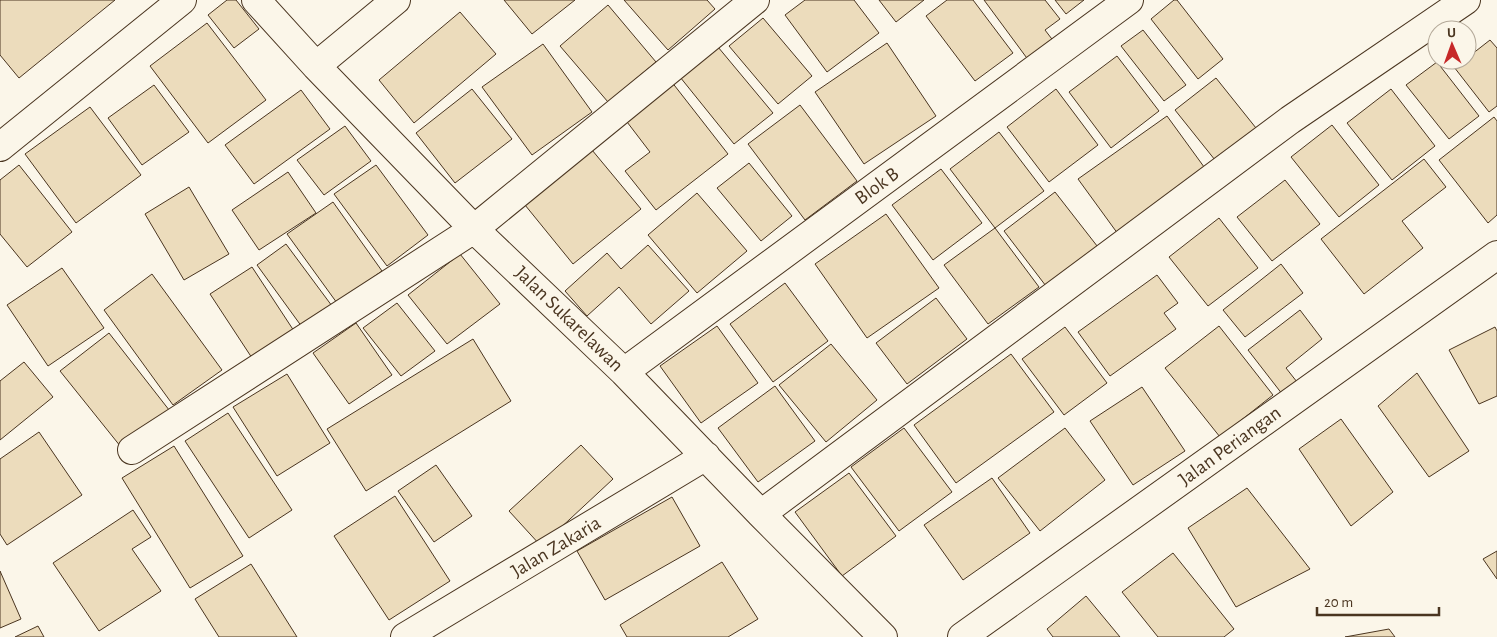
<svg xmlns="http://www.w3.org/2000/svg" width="1497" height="637" viewBox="0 0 1497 637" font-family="'Alegreya Sans',sans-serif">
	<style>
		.building { fill: #ecdcbc; stroke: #4a3520 }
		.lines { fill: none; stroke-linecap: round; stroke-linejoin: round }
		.street-casing { stroke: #4a3520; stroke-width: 30 }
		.street { stroke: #fbf6e9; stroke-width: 28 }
		.labels { text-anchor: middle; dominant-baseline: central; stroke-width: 4; stroke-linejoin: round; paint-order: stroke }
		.street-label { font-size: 20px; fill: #4a3520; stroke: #fbf6e9 }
	</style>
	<rect width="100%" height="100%" fill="#fbf6e9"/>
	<path class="building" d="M0 0H115L19 78 0 55Z
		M227 0H236L259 29 234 48 208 15Z
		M504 0H575L532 34Z
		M624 0H707L715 9 668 50Z
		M805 0H854L879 33 827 72 785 15Z
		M879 0H924L896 22Z
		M947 0H973L1013 53 975 81 926 16Z
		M984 0H1045L1060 19 1045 30 1058 47 1032 65Z
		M1055 0H1084L1066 14Z
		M1174 0H1177L1223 59 1198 79 1151 19Z
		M608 5 656 62 608 102 560 46Z
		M460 12 496 54 414 123 379 80Z
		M763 18 812 76 778 104 729 46Z
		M207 23 266 100 208 143 150 66Z
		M1143 30 1186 85 1164 101 1121 46Z
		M1490 40 1497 48V106L1489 112 1454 67 1464 60H1467V58Z
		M887 43 936 116 864 164 815 92Z
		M543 44 592 112 532 155 482 87Z
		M718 47 773 113 734 144 680 77Z
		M1117 56 1159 111 1111 148 1069 92Z
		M1437 62 1479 116 1449 139 1406 85Z
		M1216 78 1260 133 1219 165 1175 110Z
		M671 81 728 154 656 210 625 171 650 152 624 118Z
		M154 85 189 132 142 165 108 118Z
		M472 89 512 139 455 183 416 133Z
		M1056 89 1098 145 1049 182 1007 127Z
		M1391 89 1435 146 1392 180 1347 123Z
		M301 90 330 129 254 184 225 145Z
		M800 105 857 181 805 220 748 144Z
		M90 107 141 175 76 223 25 154Z
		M1167 116 1207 171 1118 234 1078 179Z
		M1494 117 1497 121V215L1488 223 1439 160Z
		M1332 125 1379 185 1339 217 1291 157Z
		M345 126 371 161 324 195 297 160Z
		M999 132 1044 191 995 228 950 169Z
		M592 150 641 209 573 264 525 205Z
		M1424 159 1446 187 1402 221 1423 248 1364 294 1321 239Z
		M749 163 792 216 761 241 717 188Z
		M19 165 72 232 27 267 0 234V180Z
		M376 165 428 235 387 266 334 194Z
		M941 169 982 223 933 260 892 205Z
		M288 172 316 213 259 250 232 210Z
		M1285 180 1320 224 1272 261 1237 217Z
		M189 187 229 254 184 280 145 214Z
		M1055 192 1101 251 1049 290 1004 231Z
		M697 193 747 251 697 293 648 235Z
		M333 202 382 271 337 303 287 234Z
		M886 214 939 288 867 338 815 264Z
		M1219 218 1258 268 1208 306 1169 257Z
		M995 228 1039 287 988 324 944 265Z
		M286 244 332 306 302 327 257 265Z
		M648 245 689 291 651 324 619 287 587 316 565 291 607 253 621 269Z
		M460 254 500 304 447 344 408 295Z
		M1281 264 1303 293 1245 337 1223 310Z
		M252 267 294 331 252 358 210 294Z
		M62 268 104 328 48 366 7 305Z
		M152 274 222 370 173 405 104 310Z
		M1157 275 1178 303 1164 313 1176 329 1110 376 1078 332Z
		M785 283 828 341 773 382 730 324Z
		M936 298 967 339 907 384 876 343Z
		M397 303 435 351 401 376 363 328Z
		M1300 310 1322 339 1286 368 1301 387 1286 399 1248 350Z
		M356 323 392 375 349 404 313 353Z
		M717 326 758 383 701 423 660 366Z
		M1219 326 1273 395 1220 437 1165 368Z
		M1065 327 1107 383 1064 415 1022 359Z
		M1495 327 1497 331V396L1479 404 1449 350Z
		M109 333 173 415 125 452 60 371Z
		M473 339 511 401 366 491 327 429Z
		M831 344 877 400 826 442 779 385Z
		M1011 354 1054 412 956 483 914 425Z
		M24 362 53 397 0 440V381Z
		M1417 373 1469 451 1429 477 1378 406Z
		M287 374 330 443 277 476 233 407Z
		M775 386 815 441 758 482 718 428Z
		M1142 387 1185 451 1133 485 1090 421Z
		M228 413 292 510 249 538 185 441Z
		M1341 419 1393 492 1351 526 1299 449Z
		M904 428 952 492 899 531 851 467Z
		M1065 428 1105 480 1040 531 998 478Z
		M39 432 82 495 7 545 0 534V459Z
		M581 445 613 479 541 546 509 511Z
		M174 446 243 556 190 588 122 478Z
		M436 465 472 516 434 542 398 491Z
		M849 473 896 536 842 576 795 512Z
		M992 478 1030 533 963 580 924 525Z
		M1247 488 1310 569 1236 607 1188 528Z
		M395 496 450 581 389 620 334 536Z
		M672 497 700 546 605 600 577 551Z
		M133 510 151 537 132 549 161 591 99 631 53 563Z
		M1497 551V579L1483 559Z
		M1173 553 1234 629 1224 637H1158L1122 592Z
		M722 562 758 619 728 637H627L620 625Z
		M251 564 297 637H219L195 599Z
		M0 571 21 619 0 628Z
		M1086 596 1120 637H1053L1047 629Z
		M38 626 44 637H15Z
		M1389 629 1395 637H1345Z"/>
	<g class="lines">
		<defs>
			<path id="street" d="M256 0 316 66 474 229 624 372 761 514 883 637
				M316 66 396 0
				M0 147 182 0
				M624 372 1129 0
				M132 450 474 229 755 0
				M761 514 1290 120 1466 0
				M405 637 706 456
				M962 637 1497 255"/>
		</defs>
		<use href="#street" class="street-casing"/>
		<use href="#street" class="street"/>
	</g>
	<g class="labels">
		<g class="street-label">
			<text transform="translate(877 186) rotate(-36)">Blok B</text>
			<text transform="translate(569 319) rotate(44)">Jalan Sukarelawan</text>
			<text transform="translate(1230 446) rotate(-36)">Jalan Periangan</text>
			<text transform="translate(556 547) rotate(-31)">Jalan Zakaria</text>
		</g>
	</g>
	<g transform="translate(1452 45) rotate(358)"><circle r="24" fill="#fbf6e9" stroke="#b4a999"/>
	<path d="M0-4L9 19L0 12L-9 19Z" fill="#c62828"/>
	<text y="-8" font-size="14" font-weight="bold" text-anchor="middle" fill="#4a3520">U</text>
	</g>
	<path d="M1317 607v8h122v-8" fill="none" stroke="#4a3520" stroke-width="2.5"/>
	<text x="1324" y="607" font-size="15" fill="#4a3520" stroke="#fbf6e9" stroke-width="4" paint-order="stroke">20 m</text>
</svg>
